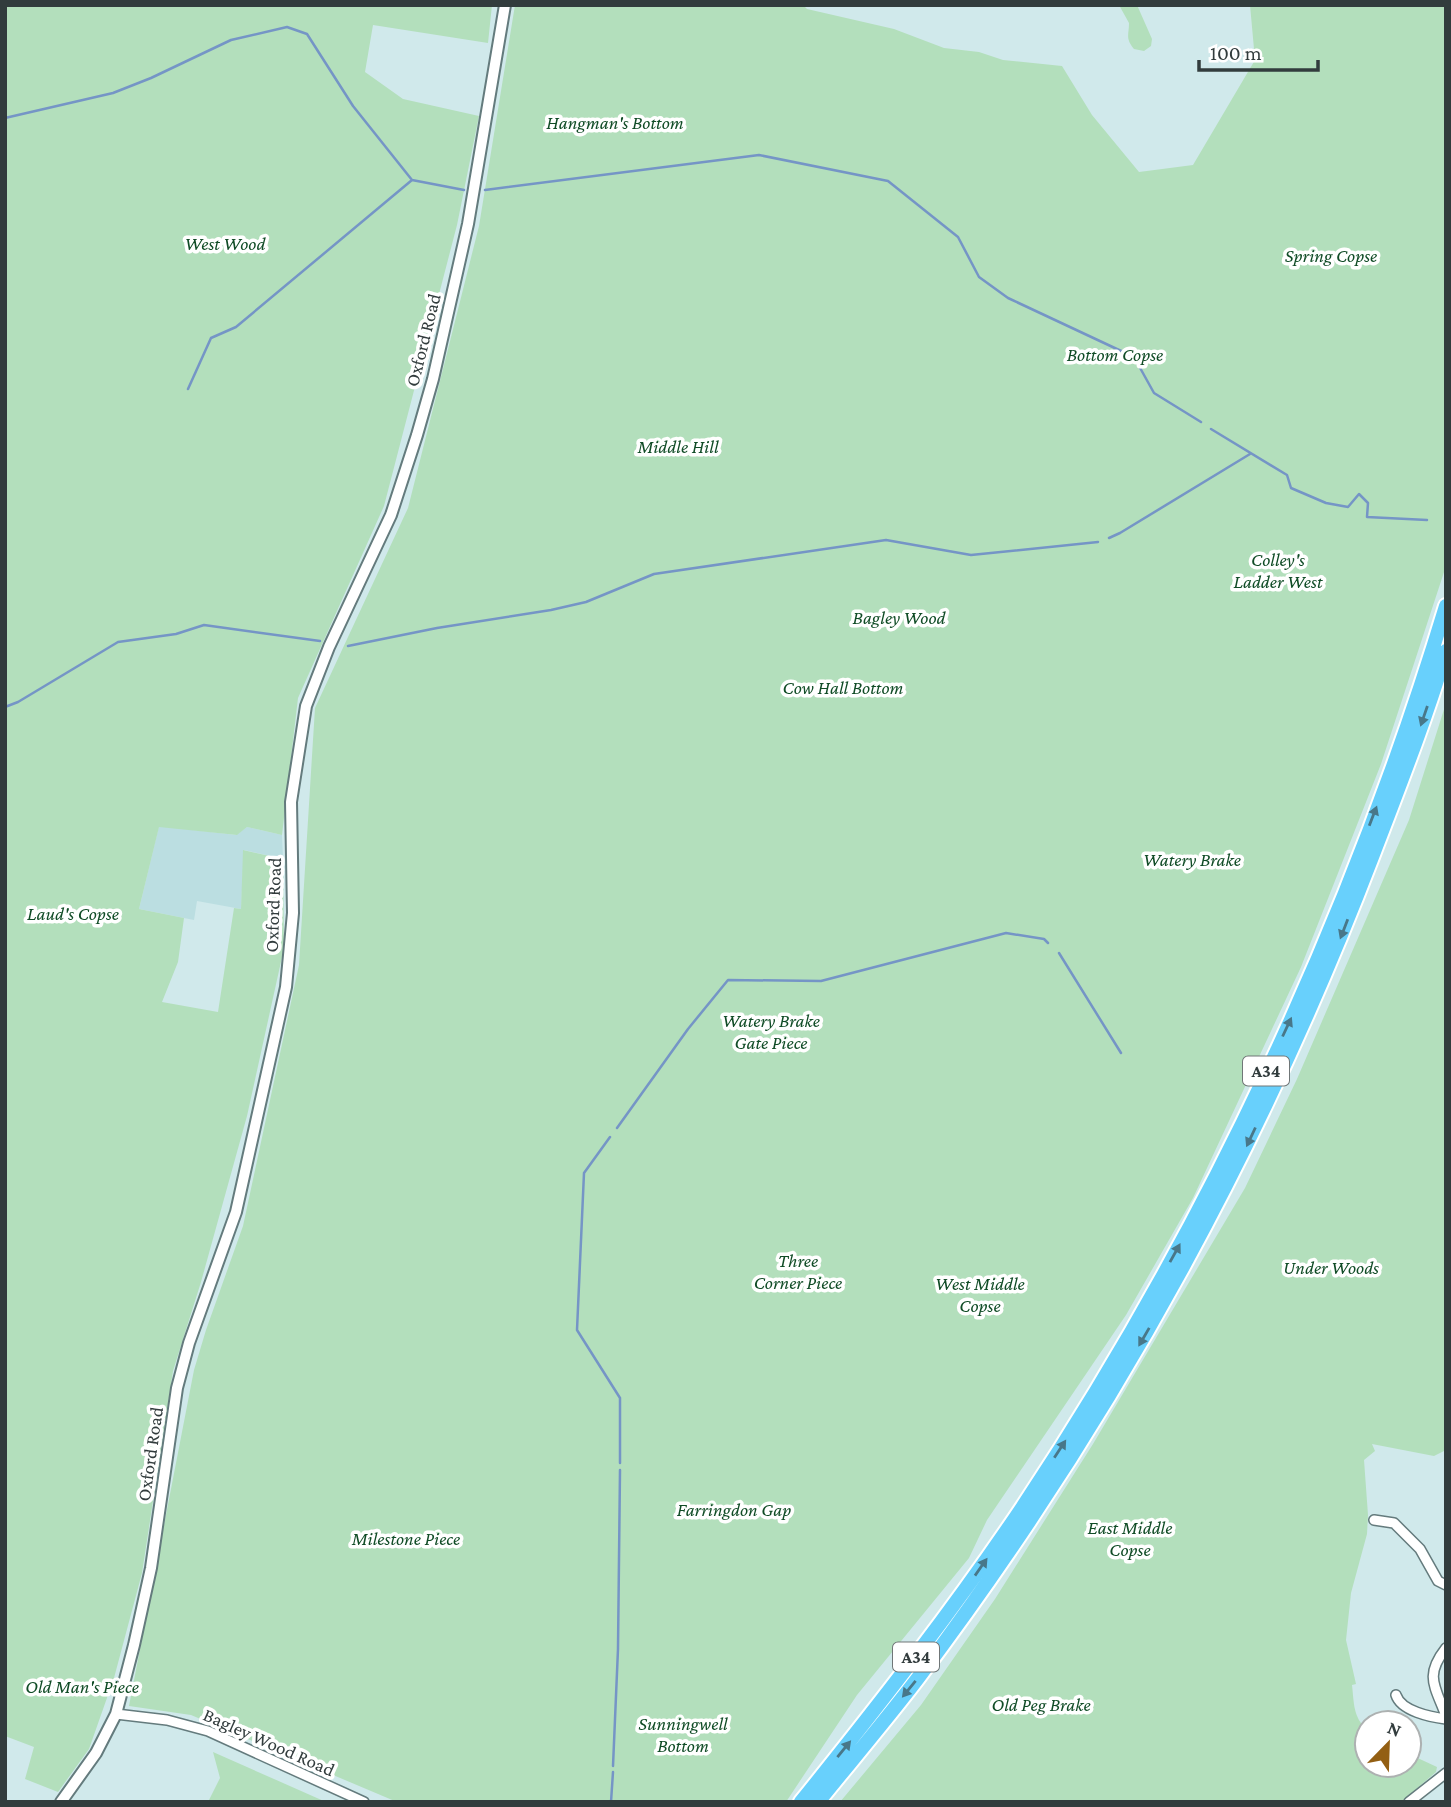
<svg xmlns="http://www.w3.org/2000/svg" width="1451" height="1807" viewBox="0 0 1451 1807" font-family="'Crimson Pro',serif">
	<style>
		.built { fill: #bbdee1 }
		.green { fill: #b3dfbc }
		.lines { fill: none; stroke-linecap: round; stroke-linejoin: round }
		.stream { stroke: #7595c6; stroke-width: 2.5 }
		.minor-casing { stroke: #647b7d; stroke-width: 12 }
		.tertiary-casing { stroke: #647b7d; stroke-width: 14 }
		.trunk-casing { stroke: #fff; stroke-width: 18 }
		.minor { stroke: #fff; stroke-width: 9 }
		.tertiary { stroke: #fff; stroke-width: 10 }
		.trunk { stroke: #68d0fc; stroke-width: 14 }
		.oneway { fill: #487789 }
		.labels { text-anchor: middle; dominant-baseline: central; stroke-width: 7; stroke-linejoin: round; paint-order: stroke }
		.shield { fill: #fff; stroke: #707677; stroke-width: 2 }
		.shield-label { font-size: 18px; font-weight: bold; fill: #323c3d }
		.park-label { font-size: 19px; font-style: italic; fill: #104c26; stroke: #fff }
		.street-label { font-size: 19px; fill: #323c3d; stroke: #fff }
	</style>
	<rect width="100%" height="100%" fill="#d0e9eb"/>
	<path class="built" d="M159 826 236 835 247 827 282 835 283 859 244 850 241 909 197 901 194 920 139 909Z"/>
	<path class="green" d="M5 5H492L488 43 373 25 365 72 403 99 479 116 457 225 384 506 298 698 282 835 247 827 237 835 159 827 139 909 184 918 178 962 162 1002 218 1012 234 908 241 909 243 850 283 859 284 948 247 1116 201 1282 173 1371 142 1573 114 1678 89 1749 58 1792 25 1779 34 1747 5 1736Z
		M515 5H803L807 9 894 29 944 48 979 52 1003 60 1062 66 1092 115 1139 172 1193 165 1255 60 1250 5H1446V566L1381 764 1301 967 1193 1198 1126 1315 987 1520 969 1558 857 1695 786 1802H397L191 1715 129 1706 194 1370 206 1330 243 1226 299 965 315 708 408 508 479 226Z
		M1119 5H1137L1152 39 1151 46 1144 51 1134 49C1125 38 1129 35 1129 23Z
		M1446 703V1450L1434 1456 1372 1444 1375 1451 1364 1460 1368 1515 1367 1534 1351 1593 1346 1640 1356 1684 1352 1685C1354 1702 1353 1718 1367 1729V1765H1409V1754L1437 1767 1436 1772 1401 1802H840L921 1705 995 1599 1093 1444 1245 1188 1297 1079 1409 820Z
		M213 1752 326 1802H208L220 1778Z"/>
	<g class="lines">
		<path class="stream" d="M5 118 113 93 151 78 231 40 287 27 307 34 353 106 412 180
			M485 190 759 155 888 181 958 237 979 277 1008 298 1134 357 1154 393 1201 422
			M188 389 211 338 236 327 412 180 464 190
			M1211 429 1287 475 1291 488 1326 503 1348 507 1359 494 1368 503 1367 517 1427 520
			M1109 538 1120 533 1250 454
			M348 646 437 628 551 610 586 602 654 574 886 540 971 555 1098 542
			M5 707 18 702 118 642 176 634 204 625 320 641
			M1059 953 1121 1053
			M617 1128 688 1029 728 980 821 981 1006 933 1044 939 1048 943
			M610 1137 584 1173 577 1330 620 1398V1463
			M613 1766 618 1649 620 1470
			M611 1802 613 1772"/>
		<defs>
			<path id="minor" d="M1374 1520 1394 1523 1420 1549 1438 1581 1446 1585
				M1446 1648C1424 1676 1435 1686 1446 1716
				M1396 1695C1401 1711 1430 1717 1446 1719
				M116 1714 167 1720 208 1731 364 1802
				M1409 1802 1446 1773"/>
			<path id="tertiary" d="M61 1802 96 1753 116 1714 134 1645 151 1568 177 1388 189 1343 236 1212 286 987 293 913 291 802 306 706 329 647 391 515 417 435 433 379 468 224 505 5"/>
			<path id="trunk" d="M801 1802C879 1705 955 1608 1024 1505 1207 1229 1350 923 1446 606
				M818 1802C851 1761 886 1720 918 1678 1107 1427 1259 1151 1372 857 1398 789 1425 721 1446 651"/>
		</defs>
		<use href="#minor" class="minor-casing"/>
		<use href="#tertiary" class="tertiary-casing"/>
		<use href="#trunk" class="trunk-casing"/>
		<use href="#minor" class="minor"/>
		<use href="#tertiary" class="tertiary"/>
		<use href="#trunk" class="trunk"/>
	</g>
	<defs><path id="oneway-solid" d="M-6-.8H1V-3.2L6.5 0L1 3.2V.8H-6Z" transform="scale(1.75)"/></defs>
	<g class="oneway">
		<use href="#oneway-solid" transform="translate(1424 716) rotate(109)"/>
		<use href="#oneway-solid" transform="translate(1373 816) rotate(-69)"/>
		<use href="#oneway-solid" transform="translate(1344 929) rotate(111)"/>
		<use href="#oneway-solid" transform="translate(1287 1027) rotate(-65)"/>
		<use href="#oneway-solid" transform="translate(1251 1137) rotate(115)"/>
		<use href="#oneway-solid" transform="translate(1175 1253) rotate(-61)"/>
		<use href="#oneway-solid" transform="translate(1144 1337) rotate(120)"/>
		<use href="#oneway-solid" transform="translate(1060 1449) rotate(-57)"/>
		<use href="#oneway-solid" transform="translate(981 1567) rotate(-55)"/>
		<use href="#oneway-solid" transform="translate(909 1689) rotate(129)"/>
		<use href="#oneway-solid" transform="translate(844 1749) rotate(-51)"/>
	</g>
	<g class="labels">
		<g class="shield">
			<rect x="1243" y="1056.5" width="46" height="29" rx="5"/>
			<rect x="893" y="1642.5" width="46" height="29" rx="5"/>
		</g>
		<g class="shield-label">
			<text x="1266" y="1071">A34</text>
			<text x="916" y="1657">A34</text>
		</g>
		<g class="park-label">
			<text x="615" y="122">Hangman's Bottom</text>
			<text x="225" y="243">West Wood</text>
			<text x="1331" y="255">Spring Copse</text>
			<text x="1115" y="354">Bottom Copse</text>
			<text x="678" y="446">Middle Hill</text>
			<text x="1278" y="559">Colley's<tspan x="1278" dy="22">Ladder West</tspan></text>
			<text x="899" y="617">Bagley Wood</text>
			<text x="843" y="687">Cow Hall Bottom</text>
			<text x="1192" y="859">Watery Brake</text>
			<text x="73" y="913">Laud's Copse</text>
			<text x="771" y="1020">Watery Brake<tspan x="771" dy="22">Gate Piece</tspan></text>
			<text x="798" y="1260">Three<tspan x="798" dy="22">Corner Piece</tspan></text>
			<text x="1331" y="1267">Under Woods</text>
			<text x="980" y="1283">West Middle<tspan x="980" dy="22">Copse</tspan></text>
			<text x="734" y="1509">Farringdon Gap</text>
			<text x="1130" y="1527">East Middle<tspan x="1130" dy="22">Copse</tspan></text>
			<text x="406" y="1538">Milestone Piece</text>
			<text x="82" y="1686">Old Man's Piece</text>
			<text x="1041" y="1704">Old Peg Brake</text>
			<text x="683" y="1723">Sunningwell<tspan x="683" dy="22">Bottom</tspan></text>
		</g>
		<g class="street-label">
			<text transform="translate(423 340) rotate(-76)">Oxford Road</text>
			<text transform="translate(273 905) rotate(-88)">Oxford Road</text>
			<text transform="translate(150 1454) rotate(-82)">Oxford Road</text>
			<text transform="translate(269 1742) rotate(24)">Bagley Wood Road</text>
		</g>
	</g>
	<rect width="1451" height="1807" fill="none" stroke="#323c3d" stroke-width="14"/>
	<g transform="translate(1388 1744) rotate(23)"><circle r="33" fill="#ffffff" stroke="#adb1b1" stroke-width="2"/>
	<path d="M0-5L12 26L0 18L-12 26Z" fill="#935f13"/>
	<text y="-10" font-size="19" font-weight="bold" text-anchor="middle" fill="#323c3d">N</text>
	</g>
	<path d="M1199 60v10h119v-10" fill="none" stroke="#323c3d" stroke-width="3.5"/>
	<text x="1210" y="60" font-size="21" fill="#323c3d" stroke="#ffffff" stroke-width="5" paint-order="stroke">100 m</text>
</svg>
